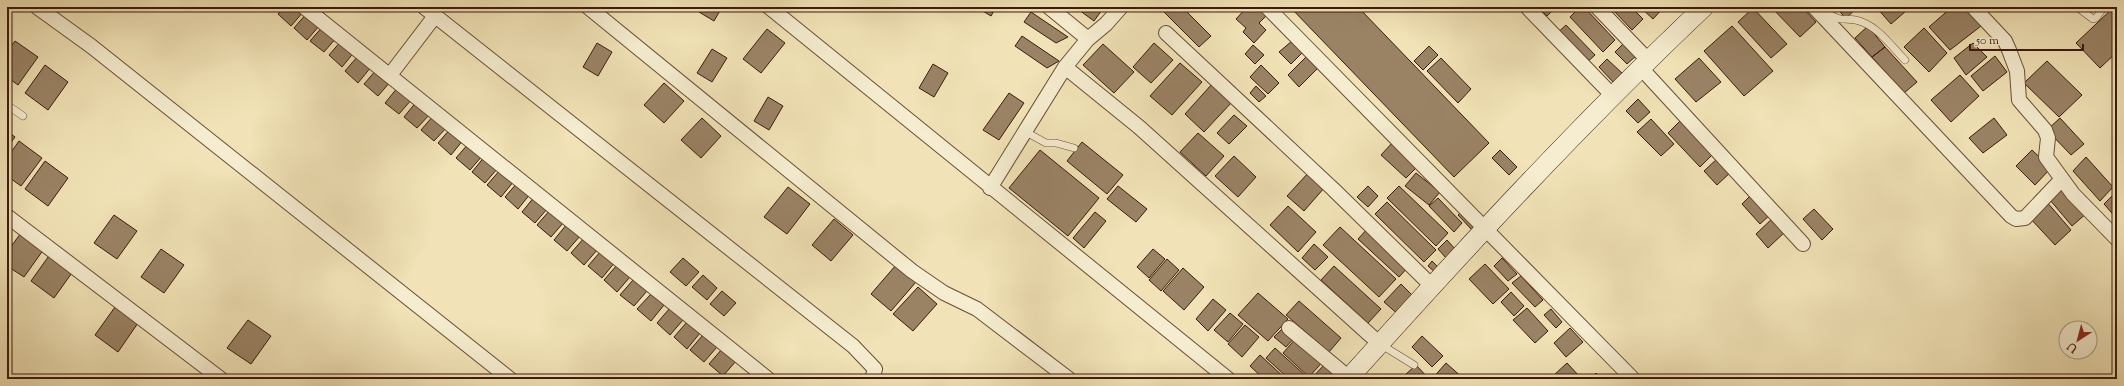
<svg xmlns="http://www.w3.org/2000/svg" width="2124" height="386" viewBox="0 0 2124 386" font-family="'Sorts Mill Goudy',serif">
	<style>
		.building { fill: #9a8365; stroke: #3b1b0d }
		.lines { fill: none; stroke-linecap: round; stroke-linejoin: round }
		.lane-casing { stroke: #684d38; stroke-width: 8 }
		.street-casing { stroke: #684d38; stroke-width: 16 }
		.secondary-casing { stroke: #3b1b0d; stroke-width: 20 }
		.lane { stroke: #f6edd0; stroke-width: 7 }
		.street { stroke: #f6edd0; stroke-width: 14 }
		.secondary { stroke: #f6edd0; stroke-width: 19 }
	</style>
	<rect width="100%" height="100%" fill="#f1e3b7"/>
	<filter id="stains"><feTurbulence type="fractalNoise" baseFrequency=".005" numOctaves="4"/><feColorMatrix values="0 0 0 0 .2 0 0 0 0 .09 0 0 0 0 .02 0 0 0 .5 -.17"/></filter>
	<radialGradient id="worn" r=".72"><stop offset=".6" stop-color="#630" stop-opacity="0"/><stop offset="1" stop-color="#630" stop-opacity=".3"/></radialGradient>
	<path class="building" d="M284 7H300L304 11 291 26 278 14Z
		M702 7H722L714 21 699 12Z
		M976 7H996L991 16Z
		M1081 7H1104L1094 21 1079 10Z
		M1169 7H1182L1211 36 1199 47 1164 12Z
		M1247 7H1265L1270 12 1259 23 1266 30 1254 43 1243 32 1246 28 1236 19Z
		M1290 7H1358L1489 143 1454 177Z
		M1538 7H1556L1547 16Z
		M1580 7H1584L1615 40 1603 52 1570 17Z
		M1618 7H1631L1643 19 1632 30 1614 11Z
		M1640 7H1664L1653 19Z
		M1771 7H1802L1816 22 1800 37Z
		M1835 7H1858L1846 18Z
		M1876 7H1902L1906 11 1891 24Z
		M1952 7H1964L1981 26 1950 50 1929 27Z
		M2114 7H2117V52L2100 68 2076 43Z
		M1753 8 1787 44 1771 58 1738 22Z
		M1031 12 1068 37 1056 43 1024 22Z
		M307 13 320 25 307 40 294 28Z
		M324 25 337 37 324 52 310 41Z
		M1566 25 1595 55 1584 65 1555 35Z
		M1732 26 1773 71 1744 96 1704 51Z
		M1868 26 1885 47 1872 57 1855 38Z
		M1924 28 1947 53 1929 72 1904 47Z
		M767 29 785 43 761 73 743 59Z
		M1022 36 1059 61 1047 68 1015 46Z
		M342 40 355 51 342 67 329 55Z
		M15 41 38 57 18 85 7 77V52Z
		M1292 41 1303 52 1291 64 1279 52Z
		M1625 42 1637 55 1627 64 1615 52Z
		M597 43 612 52 598 76 583 67Z
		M1154 43 1173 60 1151 83 1133 67Z
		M1973 43 1987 57 1966 75 1954 58Z
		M1103 44 1134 72 1114 93 1083 65Z
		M1253 45 1264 55 1255 64 1245 54Z
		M1429 46 1438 55 1423 70 1414 61Z
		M1885 47 1917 82 1904 93 1872 57Z
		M712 49 727 58 712 82 697 73Z
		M358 56 371 67 358 83 345 71Z
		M1307 56 1319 67 1299 87 1288 75Z
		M1995 56 2007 72 1983 91 1971 76Z
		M1441 58 1471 89 1458 103 1427 71Z
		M1699 58 1721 82 1696 102 1675 79Z
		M1607 59 1623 74 1614 83 1599 67Z
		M2047 61 2082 95 2059 117 2024 83Z
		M1180 63 1202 82 1172 115 1150 96Z
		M933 64 948 73 934 97 919 88Z
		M45 65 68 82 48 110 25 93Z
		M1261 65 1279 83 1268 94 1250 77Z
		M377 69 391 81 378 96 364 84Z
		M1960 75 1979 96 1951 122 1931 100Z
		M664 83 684 101 664 123 644 105Z
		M1212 84 1232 102 1204 132 1185 114Z
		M1256 86 1266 96 1259 102 1250 93Z
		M398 87 412 99 399 114 385 103Z
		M1009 93 1024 103 999 140 983 130Z
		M768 97 783 106 769 130 754 121Z
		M1638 99 1650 112 1638 123 1626 111Z
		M417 101 431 113 417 128 404 117Z
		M434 115 448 126 434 141 421 130Z
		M1234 115 1247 126 1229 144 1217 133Z
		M702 118 721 136 701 158 681 140Z
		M1994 118 2007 135 1983 153 1969 138Z
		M2060 118 2084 144 2071 155 2047 130Z
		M1651 119 1674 144 1661 156 1637 132Z
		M1682 119 1714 153 1700 167 1668 133Z
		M451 128 464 139 451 155 438 143Z
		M7 131 15 137 7 148Z
		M1198 133 1224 156 1206 176 1180 152Z
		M19 141 42 158 21 186 7 176V158Z
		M1082 142 1123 175 1107 194 1067 161Z
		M1393 142 1418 166 1406 178 1381 155Z
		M469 143 483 155 470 170 456 158Z
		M1040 150 1099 198 1068 236 1009 188Z
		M1500 150 1517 167 1509 175 1492 158Z
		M2032 150 2051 168 2035 185 2016 166Z
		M485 156 498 168 485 183 472 172Z
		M1234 156 1256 177 1238 197 1215 176Z
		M1719 157 1732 171 1717 185 1704 171Z
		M2086 157 2113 187 2100 201 2073 171Z
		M45 161 68 178 48 206 25 189Z
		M500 170 514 181 501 197 487 185Z
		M1309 172 1325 187 1304 211 1287 196Z
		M1416 173 1440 192 1429 205 1405 186Z
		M518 182 531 193 518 209 505 197Z
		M1118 186 1147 209 1136 222 1107 199Z
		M1368 186 1378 196 1368 207 1357 197Z
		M1399 186 1448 233 1436 246 1387 198Z
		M2065 186 2088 212 2072 226 2050 200Z
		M788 187 810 204 787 234 764 217Z
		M2117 191V219L2104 204Z
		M1751 195 1770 215 1760 224 1742 204Z
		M535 196 548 208 535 223 522 212Z
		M1438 198 1462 223 1454 232 1429 206Z
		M2046 201 2071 230 2055 245 2029 217Z
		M1387 202 1436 250 1424 262 1375 214Z
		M1288 206 1316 232 1298 252 1270 225Z
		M1465 208 1479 223 1472 230 1458 215Z
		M1814 209 1833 229 1822 240 1803 219Z
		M550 210 564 222 551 237 537 225Z
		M1095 212 1106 221 1084 248 1073 238Z
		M114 215 137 231 117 259 94 243Z
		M1775 216 1787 230 1768 248 1756 234Z
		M834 219 853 235 831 261 812 245Z
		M567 224 580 236 567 251 554 240Z
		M1340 227 1396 279 1379 297 1323 245Z
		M1369 227 1410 265 1399 277 1358 239Z
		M21 233 44 249 24 277 7 266V252Z
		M584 238 598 249 584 265 571 253Z
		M1447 240 1456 250 1447 259 1438 249Z
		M1314 244 1328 257 1315 270 1302 258Z
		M161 249 184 265 164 293 141 277Z
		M1153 249 1165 259 1149 278 1137 267Z
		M601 251 615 262 602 278 588 266Z
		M51 253 74 270 54 298 31 281Z
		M683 258 699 272 686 286 670 272Z
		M1502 258 1517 274 1508 281 1494 266Z
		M1167 259 1179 270 1161 291 1149 280Z
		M1432 261 1441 270 1437 274 1428 266Z
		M1485 264 1509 289 1493 304 1469 279Z
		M617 265 630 277 617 292 604 280Z
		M896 265 916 282 891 311 871 294Z
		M1334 266 1381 309 1368 323 1321 280Z
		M1183 268 1204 287 1184 310 1163 291Z
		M703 275 717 288 707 300 692 287Z
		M1521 276 1543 300 1535 307 1512 283Z
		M633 280 647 291 634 306 620 295Z
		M1401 284 1416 299 1400 316 1384 302Z
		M918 287 937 304 913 331 893 314Z
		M722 291 736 303 724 316 710 304Z
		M1511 292 1524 306 1514 316 1501 302Z
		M1258 293 1288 319 1268 341 1238 315Z
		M651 294 664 305 651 321 637 309Z
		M1213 299 1226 310 1208 331 1196 319Z
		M1299 301 1341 338 1329 352 1286 315Z
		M115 307 138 323 118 352 95 335Z
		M670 308 683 320 670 335 657 323Z
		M1527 308 1548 331 1535 343 1513 320Z
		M1551 309 1562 322 1556 328 1544 315Z
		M1230 313 1243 324 1228 342 1214 330Z
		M248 320 271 336 251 364 227 348Z
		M687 322 700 333 687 349 674 337Z
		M1245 325 1259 337 1242 357 1228 344Z
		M1285 326 1296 336 1286 347 1274 337Z
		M1570 328 1583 342 1566 357 1554 343Z
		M703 335 717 347 704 362 690 350Z
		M1299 335 1325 359 1309 377 1283 353Z
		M1422 336 1443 356 1432 367 1412 347Z
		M1275 348 1308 378 1307 379H1289L1266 358Z
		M722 349 736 361 723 376 709 364Z
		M1260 355 1286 379H1264L1250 366Z
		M1446 363 1464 379H1432Z
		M1567 363 1580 377 1578 379H1557L1553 376Z
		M1324 365 1338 378 1337 379H1311Z
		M1416 365 1429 379H1409L1405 375Z
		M1596 373 1601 379H1590Z"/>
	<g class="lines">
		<defs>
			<path id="lane" d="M2077 7 2093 19 2096 18 2104 7
				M1827 12C1840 24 1848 16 1862 22 1879 28 1892 47 1905 60
				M7 105 23 116
				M1024 131 1046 143H1056L1074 148
				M1380 344 1414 365"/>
			<path id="street" d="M37 7 91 46 510 379
				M304 7 768 379
				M424 7 853 346 875 369 872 379
				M588 7 912 271 944 293 977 309 1069 379
				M769 7 1228 379
				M1049 7 1088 39 1065 67
				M1267 7 1633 379
				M1527 7 1612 95
				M1597 7 1648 60
				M1814 7 2011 216 2016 219 2025 218 2062 179
				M1973 7 2005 41 2009 50 2017 71 2019 100 2045 130 2048 138 2046 157 2073 194 2117 239
				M1166 33 1333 189 1432 286
				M1088 39 1106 24 1121 7
				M1640 67 1803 244
				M390 75 435 16
				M990 188 1065 67 1139 127 1380 344
				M7 216 221 379
				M1289 328 1349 378"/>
			<path id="secondary" d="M1348 379C1463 251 1579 125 1704 7"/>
		</defs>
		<use href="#lane" class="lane-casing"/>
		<use href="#street" class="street-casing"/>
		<use href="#secondary" class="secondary-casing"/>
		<use href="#lane" class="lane"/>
		<use href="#street" class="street"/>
		<use href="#secondary" class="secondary"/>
	</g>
	<rect width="2124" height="386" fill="none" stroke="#f1e3b7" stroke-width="24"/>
	<rect x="8" y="8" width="2108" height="370" fill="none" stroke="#3b1b0d" stroke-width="2"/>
	<rect x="12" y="12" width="2100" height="362" fill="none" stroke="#3b1b0d"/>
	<g transform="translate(2078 340) rotate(216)"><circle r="19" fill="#f6edd0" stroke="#ab9982"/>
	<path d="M0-3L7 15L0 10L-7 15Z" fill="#8f2418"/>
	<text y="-6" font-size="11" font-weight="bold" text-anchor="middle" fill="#3b1b0d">U</text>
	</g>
	<path d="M1970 44v6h113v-6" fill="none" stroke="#3b1b0d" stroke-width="2"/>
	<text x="1976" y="44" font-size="12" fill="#3b1b0d" stroke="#f6edd0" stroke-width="3" paint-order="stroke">50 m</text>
	<rect width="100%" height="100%" filter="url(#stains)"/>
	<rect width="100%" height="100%" fill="url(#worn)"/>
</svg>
